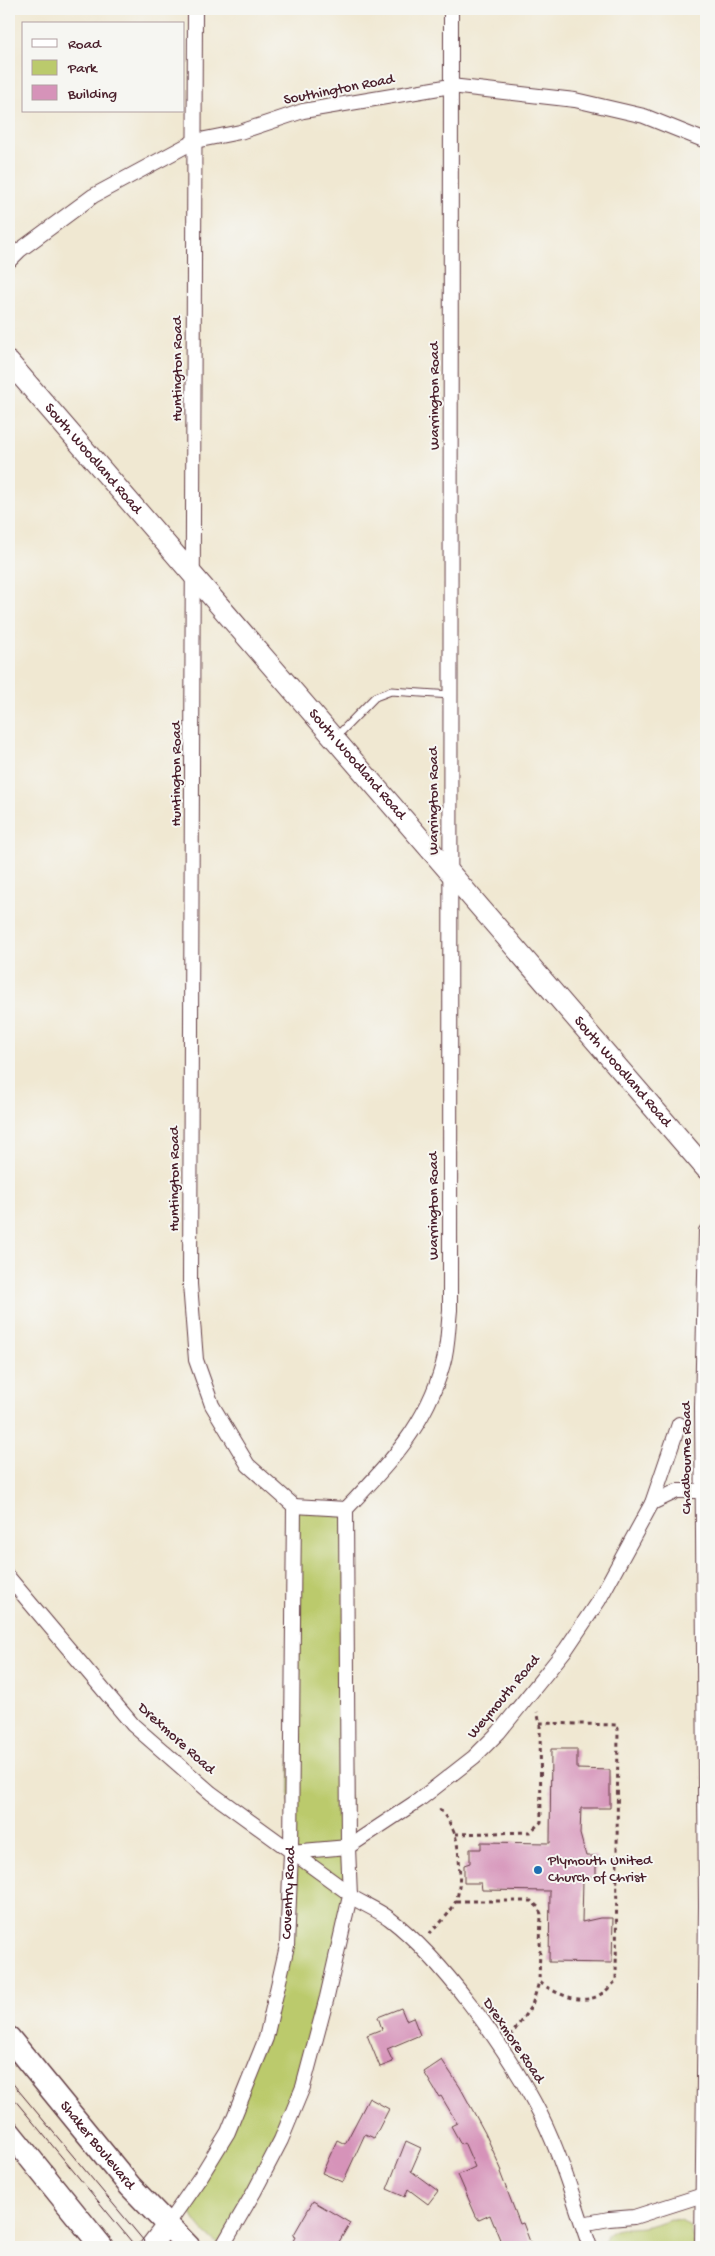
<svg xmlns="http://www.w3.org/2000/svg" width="715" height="2256" viewBox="0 0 715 2256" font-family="'Gochi Hand',sans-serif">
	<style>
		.green { fill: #bbca6c; stroke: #82744c }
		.building { fill: #d693b9 }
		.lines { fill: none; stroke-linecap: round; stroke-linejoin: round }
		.lane-casing { stroke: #633d44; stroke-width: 9 }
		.street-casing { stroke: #633d44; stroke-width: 16 }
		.secondary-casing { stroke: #633d44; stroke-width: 22 }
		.primary-casing { stroke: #633d44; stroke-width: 25 }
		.path { stroke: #633d44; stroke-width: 3; stroke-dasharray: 4 4; stroke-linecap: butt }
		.lane { stroke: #fff; stroke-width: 7 }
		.street { stroke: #fff; stroke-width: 14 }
		.secondary { stroke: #fff; stroke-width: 20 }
		.primary { stroke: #fff; stroke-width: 22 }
		.tram { stroke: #4a1f2b; stroke-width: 1 }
		.poi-dot { fill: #1f6fb2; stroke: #f6f6f2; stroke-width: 2 }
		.labels { text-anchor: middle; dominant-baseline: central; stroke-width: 4; stroke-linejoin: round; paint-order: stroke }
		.street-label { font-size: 15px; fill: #4a1f2b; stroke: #f6f6f2 }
		.poi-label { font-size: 15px; fill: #4a1f2b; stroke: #f6f6f2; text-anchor: start }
	</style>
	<rect width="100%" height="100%" fill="#f6f6f2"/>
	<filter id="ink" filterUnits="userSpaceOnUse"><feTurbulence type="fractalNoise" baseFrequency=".02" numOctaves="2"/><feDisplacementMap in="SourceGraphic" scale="10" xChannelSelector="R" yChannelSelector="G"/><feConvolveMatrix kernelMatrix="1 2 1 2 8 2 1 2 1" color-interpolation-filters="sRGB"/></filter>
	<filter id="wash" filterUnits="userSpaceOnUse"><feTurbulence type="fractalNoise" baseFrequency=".0096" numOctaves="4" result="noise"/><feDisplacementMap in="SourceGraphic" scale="20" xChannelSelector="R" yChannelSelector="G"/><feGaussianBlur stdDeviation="1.12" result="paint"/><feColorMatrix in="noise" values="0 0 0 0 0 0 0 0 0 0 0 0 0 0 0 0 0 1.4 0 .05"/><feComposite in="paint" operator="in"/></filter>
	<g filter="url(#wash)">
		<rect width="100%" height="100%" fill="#f0e8d2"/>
		<path class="green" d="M294 1506 346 1509 350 1894 303 2087 221 2247C204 2233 189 2219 186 2197L201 2176 266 2038 287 1946Z
			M670 2219 680 2220 690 2226 695 2247H602C606 2225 625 2229 643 2227 652 2226 661 2222 670 2219Z"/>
		<g id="blocks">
			<path class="building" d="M551 1749H577V1769L610 1770V1808H581L580 1834 586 1856H596V1875L583 1879 582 1922 600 1918H613L612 1963 549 1962 550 1891 482 1890 481 1883H464V1865L470 1863V1849H481V1842L550 1843Z
				M401 2008 406 2020 413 2017 420 2035 387 2049 393 2062 380 2067 367 2035 382 2029 378 2017Z
				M442 2060 460 2087 485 2133 502 2171 500 2172 520 2224 523 2223 532 2247H503L490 2215 479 2220 476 2216 458 2175 475 2167 464 2142 461 2144 451 2126 457 2123 441 2096 439 2097 424 2072Z
				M369 2098 389 2109 374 2138 365 2134 343 2182 322 2173 337 2140 345 2144Z
				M406 2141 421 2148 411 2171 438 2191 428 2204 408 2189 405 2197 387 2189Z
				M313 2201 350 2223 336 2247H290L295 2237 293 2236Z"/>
		</g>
	</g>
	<g filter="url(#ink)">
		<use href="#blocks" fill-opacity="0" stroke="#633d44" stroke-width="1"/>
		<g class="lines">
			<defs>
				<path id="lane" d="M335 738 375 697 391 691 451 695"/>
				<g id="street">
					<path d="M195 9 190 1284 196 1360 212 1405 248 1465 294 1506"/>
					<path d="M9 261 20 250 93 196 195 141 240 132 303 111 451 86 575 100 644 116 706 141"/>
					<path d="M652 1503 677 1491H703"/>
					<path d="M294 1506 346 1509C389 1464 426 1426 443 1364 448 1347 448 1328 450 1310L451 9"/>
					<path d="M9 1578 133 1725 211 1793 350 1894"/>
					<path d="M291 1852 348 1847 419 1800 474 1757 499 1732 566 1649 599 1600 652 1503 679 1424"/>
					<path d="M350 1896C363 1904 378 1910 390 1919 442 1959 503 2044 534 2102 559 2147 573 2199 590 2247"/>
					<path d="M582 2224 609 2219 634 2217 703 2195"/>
					<path id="s1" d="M167 2225 201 2176 228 2132 266 2038 287 1946 291 1852 294 1506"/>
					<path d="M222 2247 254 2192 281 2140 303 2087 327 1997 350 1896 348 1847 346 1509"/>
					<path d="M702 2247 706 1906 702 1408 706 1231"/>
				</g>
				<g id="secondary">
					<path id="s2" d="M9 362 706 1169"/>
					<path d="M150 2247 167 2225"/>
				</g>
				<g id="primary">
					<path id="s3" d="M9 2038 130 2186 189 2247"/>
					<path d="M9 2132 102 2247"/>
				</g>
			</defs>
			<use href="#lane" class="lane-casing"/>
			<use href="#street" class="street-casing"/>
			<use href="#secondary" class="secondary-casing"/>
			<use href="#primary" class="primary-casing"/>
			<path class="path" d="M455 1834 530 1832 541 1822 540 1723 537 1712
				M456 1901H531L538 1907 541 1914 539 1982
				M429 1934C439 1924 450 1914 456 1901 462 1886 460 1847 454 1832 450 1822 444 1814 437 1806
				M510 2037 532 2005 539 1982C555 1993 582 2007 601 1994 607 1991 611 1985 616 1981L618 1725 540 1723"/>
			<use href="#lane" class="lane"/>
			<use href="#street" class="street"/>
			<use href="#secondary" class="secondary"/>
			<use href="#primary" class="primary"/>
			<path class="tram" d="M9 2079 149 2247
				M9 2093 136 2247"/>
		</g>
	</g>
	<circle class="poi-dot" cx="538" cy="1870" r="5"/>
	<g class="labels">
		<g class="street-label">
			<text transform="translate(339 90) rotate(-11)">Southington Road</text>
			<text transform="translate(178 369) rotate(-90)">Huntington Road</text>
			<text transform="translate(435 396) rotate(-90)">Warrington Road</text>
			<text stroke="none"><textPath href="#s2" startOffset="128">South Woodland Road</textPath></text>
			<text stroke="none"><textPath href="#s2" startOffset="532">South Woodland Road</textPath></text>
			<text transform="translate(177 774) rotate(-90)">Huntington Road</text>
			<text transform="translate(434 801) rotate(-90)">Warrington Road</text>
			<text stroke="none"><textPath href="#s2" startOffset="938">South Woodland Road</textPath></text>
			<text transform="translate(175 1179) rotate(-90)">Huntington Road</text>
			<text transform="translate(434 1206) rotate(-90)">Warrington Road</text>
			<text transform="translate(687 1458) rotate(-90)">Chadbourne Road</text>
			<text transform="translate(504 1697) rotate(-50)">Weymouth Road</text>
			<text transform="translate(176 1739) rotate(42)">Drexmore Road</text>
			<text stroke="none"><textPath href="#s1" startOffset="360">Coventry Road</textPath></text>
			<text transform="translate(513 2041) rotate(56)">Drexmore Road</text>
			<text stroke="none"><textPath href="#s3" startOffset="139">Shaker Boulevard</textPath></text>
		</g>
		<g class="poi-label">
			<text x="548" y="1861">Plymouth United<tspan x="548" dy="17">Church of Christ</tspan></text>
		</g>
	</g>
	<rect width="715" height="2256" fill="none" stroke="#f6f6f2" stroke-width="30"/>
	<rect x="22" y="22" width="162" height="90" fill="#f6f6f2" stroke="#b1a0a2"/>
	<rect x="32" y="39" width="25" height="8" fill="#ffffff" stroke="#b1a0a2"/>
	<text x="68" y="48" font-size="15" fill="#4a1f2b">Road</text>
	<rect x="32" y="60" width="25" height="15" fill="#bbca6c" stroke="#b1a0a2"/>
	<text x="68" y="72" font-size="15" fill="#4a1f2b">Park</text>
	<rect x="32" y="85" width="25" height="15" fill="#d693b9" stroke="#b1a0a2"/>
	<text x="68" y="98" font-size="15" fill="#4a1f2b">Building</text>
</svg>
